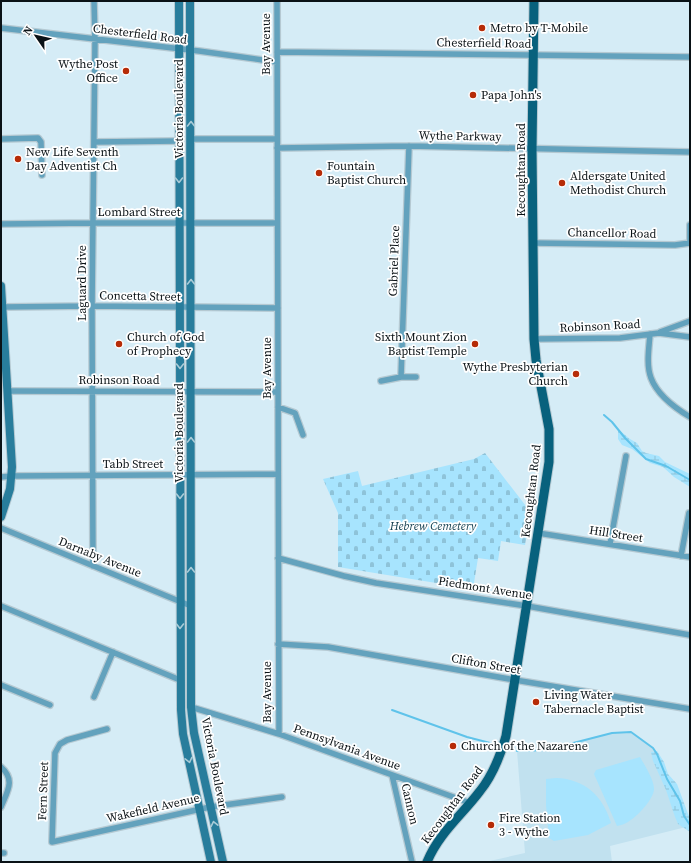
<svg xmlns="http://www.w3.org/2000/svg" width="691" height="863" viewBox="0 0 691 863" font-family="'Source Serif 4',serif">
	<style>
		.built { fill: #c1e1ef }
		.wetland { fill: url(#wetland-marsh) }
		.cemetery { fill: url(#cemetery-stones) }
		.pitch { fill: #a7e4fe }
		.lines { fill: none; stroke-linecap: round; stroke-linejoin: round }
		.stream { stroke: #5fc3ea; stroke-width: 2 }
		.street-casing { stroke: #b5c9d2; stroke-width: 8 }
		.secondary-casing { stroke: #b5c9d2; stroke-width: 10 }
		.primary-casing { stroke: #b5c9d2; stroke-width: 11 }
		.street { stroke: #63a2bd; stroke-width: 5.5 }
		.secondary { stroke: #287d9c; stroke-width: 8 }
		.primary { stroke: #08617d; stroke-width: 9 }
		.oneway { stroke: #a9cbd7 }
		.poi-dot { fill: #b62b07; stroke: #fff; stroke-width: 1.5 }
		.labels { text-anchor: middle; dominant-baseline: central; stroke-width: 3.5; stroke-linejoin: round; paint-order: stroke }
		.poi-label { font-size: 12px; fill: #0a1216; stroke: #fff; text-anchor: start }
		.street-label { font-size: 12px; fill: #0a1216; stroke: #fff }
		.park-label { font-size: 12px; font-style: italic; fill: #123e4f; stroke: #fff }
	</style>
	<defs>
		<pattern id="wetland-marsh" width="20" height="14" patternUnits="userSpaceOnUse"><rect width="20" height="14" fill="#a7e4fe"/><path d="M1 5h8M5 5V1M11 12h8M15 12V8" fill="none" stroke="#8ec3d9"/></pattern>
		<pattern id="cemetery-stones" width="16" height="16" patternUnits="userSpaceOnUse"><rect width="16" height="16" fill="#a7e4fe"/><path d="M2 7V4a2 2 0 0 1 4 0v3zM10 15v-3a2 2 0 0 1 4 0v3z" fill="#8ec3d9"/></pattern>
	</defs>
	<rect width="100%" height="100%" fill="#d5ecf6"/>
	<path class="built" d="M623 732H631L636 735 653 748 657 754 690 826 610 846 612 862H485L525 853 517 751H534L557 748 601 735Z"/>
	<path class="wetland" d="M618 429 630 439 637 443 642 451 646 453 659 456 665 462 690 474V487L674 477 663 467 650 463 632 449 622 445 618 439Z
		M657 751 664 762 668 774 677 784 680 792 688 814 690 817V832L678 824 675 817 666 790 653 761 651 752Z"/>
	<path class="cemetery" d="M485 453 529 510 530 514 525 545 501 541 498 561 478 558 473 589 338 567V513L323 479 358 471 362 486 474 459Z"/>
	<path class="pitch" d="M640 757C645 766 653 778 654 788 655 798 637 817 628 822 625 824 621 825 617 826L594 774 596 770Z
		M556 778C585 779 603 796 611 823L588 835 554 841 549 838 546 805V779Z"/>
	<g class="lines">
		<path class="stream" d="M604 415 612 422 625 438 646 459 666 466 690 480
			M392 710 467 737 494 744
			M517 751 546 750 612 733 631 732 653 748 657 754 667 779 680 801 684 816 690 825"/>
		<defs>
			<path id="street" d="M277 1 279 734
				M1 28 199 51 277 62
				M277 52 690 57
				M1 139 38 138 41 142 42 175
				M191 139H277
				M94 142 179 141
				M277 148 409 146 690 152
				M1 224 93 223H277
				M533 243 675 245 690 243
				M690 243V225
				M2 307 92 306 278 308
				M660 332 690 321
				M650 334C649 348 646 365 651 378 657 394 675 408 690 417
				M534 339 620 338 659 333 690 337
				M401 377 409 146
				M381 381 401 377H416
				M8 391 278 392
				M278 407 295 413 303 435
				M1 477 12 476 278 474
				M1 528 191 606
				M538 533 690 557
				M610 544 626 456
				M681 556 689 513
				M278 558 344 576 376 583 527 606 690 635
				M93 566 92 306 95 40 94 1
				M1 606 180 680
				M278 644 328 647 515 680 690 709
				M1 685 50 705
				M94 697 113 652
				M191 707 279 734 470 803
				M107 729 67 740 60 744 55 753 52 842 210 807 282 797
				M1 767C16 780 7 792 1 807
				M392 775 412 862
				M1 853H4"/>
			<path id="secondary" d="M179 1 181 710 183 734 211 862
				M190 1 191 707 194 733 223 862
				M1 286 12 467 10 489 1 517"/>
			<path id="primary" d="M427 862C439 833 462 815 480 791 493 775 500 757 506 736L549 462V429L536 360 534 339 532 149 534 1"/>
		</defs>
		<use href="#street" class="street-casing"/>
		<use href="#secondary" class="secondary-casing"/>
		<use href="#primary" class="primary-casing"/>
		<use href="#street" class="street"/>
		<use href="#secondary" class="secondary"/>
		<use href="#primary" class="primary"/>
	</g>
	<defs><path id="oneway-chevron" d="M-2-3.5L2.5 0L-2 3.5" fill="none" stroke-width="1.6" stroke-linecap="round" stroke-linejoin="round"/></defs>
	<g class="oneway">
		<use href="#oneway-chevron" transform="translate(191 124) rotate(-90)"/>
		<use href="#oneway-chevron" transform="translate(179 180) rotate(90)"/>
		<use href="#oneway-chevron" transform="translate(191 282) rotate(-90)"/>
		<use href="#oneway-chevron" transform="translate(180 366) rotate(90)"/>
		<use href="#oneway-chevron" transform="translate(191 440) rotate(-90)"/>
		<use href="#oneway-chevron" transform="translate(180 496) rotate(90)"/>
		<use href="#oneway-chevron" transform="translate(191 570) rotate(-90)"/>
		<use href="#oneway-chevron" transform="translate(180 626) rotate(90)"/>
		<use href="#oneway-chevron" transform="translate(189 760) rotate(77)"/>
		<use href="#oneway-chevron" transform="translate(214 824) rotate(-102)"/>
	</g>
	<g class="poi-dot">
		<circle cx="482" cy="28" r="4"/>
		<circle cx="126" cy="71" r="4"/>
		<circle cx="473" cy="95" r="4"/>
		<circle cx="18" cy="159" r="4"/>
		<circle cx="319" cy="173" r="4"/>
		<circle cx="562" cy="183" r="4"/>
		<circle cx="119" cy="344" r="4"/>
		<circle cx="475" cy="344" r="4"/>
		<circle cx="576" cy="374" r="4"/>
		<circle cx="536" cy="702" r="4"/>
		<circle cx="453" cy="746" r="4"/>
		<circle cx="491" cy="825" r="4"/>
	</g>
	<g class="labels">
		<g class="poi-label">
			<text x="490" y="28">Metro by T-Mobile</text>
			<text x="118" y="64" text-anchor="end">Wythe Post<tspan x="118" dy="14">Office</tspan></text>
			<text x="481" y="95">Papa John's</text>
			<text x="26" y="152">New Life Seventh<tspan x="26" dy="14">Day Adventist Ch</tspan></text>
			<text x="327" y="166">Fountain<tspan x="327" dy="14">Baptist Church</tspan></text>
			<text x="570" y="176">Aldersgate United<tspan x="570" dy="14">Methodist Church</tspan></text>
			<text x="127" y="337">Church of God<tspan x="127" dy="14">of Prophecy</tspan></text>
			<text x="467" y="337" text-anchor="end">Sixth Mount Zion<tspan x="467" dy="14">Baptist Temple</tspan></text>
			<text x="568" y="367" text-anchor="end">Wythe Presbyterian<tspan x="568" dy="14">Church</tspan></text>
			<text x="544" y="695">Living Water<tspan x="544" dy="14">Tabernacle Baptist</tspan></text>
			<text x="461" y="746">Church of the Nazarene</text>
			<text x="499" y="818">Fire Station<tspan x="499" dy="14">3 - Wythe</tspan></text>
		</g>
		<g class="street-label">
			<text transform="translate(140 34) rotate(7)">Chesterfield Road</text>
			<text transform="translate(484 43) rotate(1)">Chesterfield Road</text>
			<text transform="translate(266 44) rotate(-90)">Bay Avenue</text>
			<text transform="translate(179 109) rotate(-90)">Victoria Boulevard</text>
			<text transform="translate(460 136) rotate(1)">Wythe Parkway</text>
			<text transform="translate(521 170) rotate(-90)">Kecoughtan Road</text>
			<text x="139" y="212">Lombard Street</text>
			<text transform="translate(612 233) rotate(1)">Chancellor Road</text>
			<text transform="translate(394 261) rotate(-88)">Gabriel Place</text>
			<text transform="translate(82 283) rotate(-90)">Laguard Drive</text>
			<text transform="translate(140 296) rotate(1)">Concetta Street</text>
			<text transform="translate(600 326) rotate(-3)">Robinson Road</text>
			<text transform="translate(267 368) rotate(-90)">Bay Avenue</text>
			<text x="119" y="380">Robinson Road</text>
			<text transform="translate(179 433) rotate(-90)">Victoria Boulevard</text>
			<text x="133" y="464">Tabb Street</text>
			<text transform="translate(531 491) rotate(-83)">Kecoughtan Road</text>
			<text transform="translate(616 534) rotate(9)">Hill Street</text>
			<text transform="translate(100 557) rotate(22)">Darnaby Avenue</text>
			<text transform="translate(485 588) rotate(9)">Piedmont Avenue</text>
			<text transform="translate(486 664) rotate(10)">Clifton Street</text>
			<text transform="translate(267 692) rotate(-90)">Bay Avenue</text>
			<text transform="translate(347 747) rotate(20)">Pennsylvania Avenue</text>
			<text transform="translate(215 766) rotate(79)">Victoria Boulevard</text>
			<text transform="translate(43 791) rotate(-88)">Fern Street</text>
			<text transform="translate(410 804) rotate(77)">Cannon</text>
			<text transform="translate(452 805) rotate(-53)">Kecoughtan Road</text>
			<text transform="translate(153 808) rotate(-13)">Wakefield Avenue</text>
		</g>
		<g class="park-label">
			<text x="433" y="526">Hebrew Cemetery</text>
		</g>
	</g>
	<rect width="691" height="863" fill="none" stroke="#0a1216" stroke-width="4"/>
	<g transform="translate(36 36) rotate(304)" stroke="#ffffff" stroke-width="3" paint-order="stroke">
	<path d="M0-3L7 15L0 10L-7 15Z" fill="#0a1216"/>
	<text y="-6" font-size="11" font-weight="bold" text-anchor="middle" fill="#0a1216">N</text>
	</g>
</svg>
